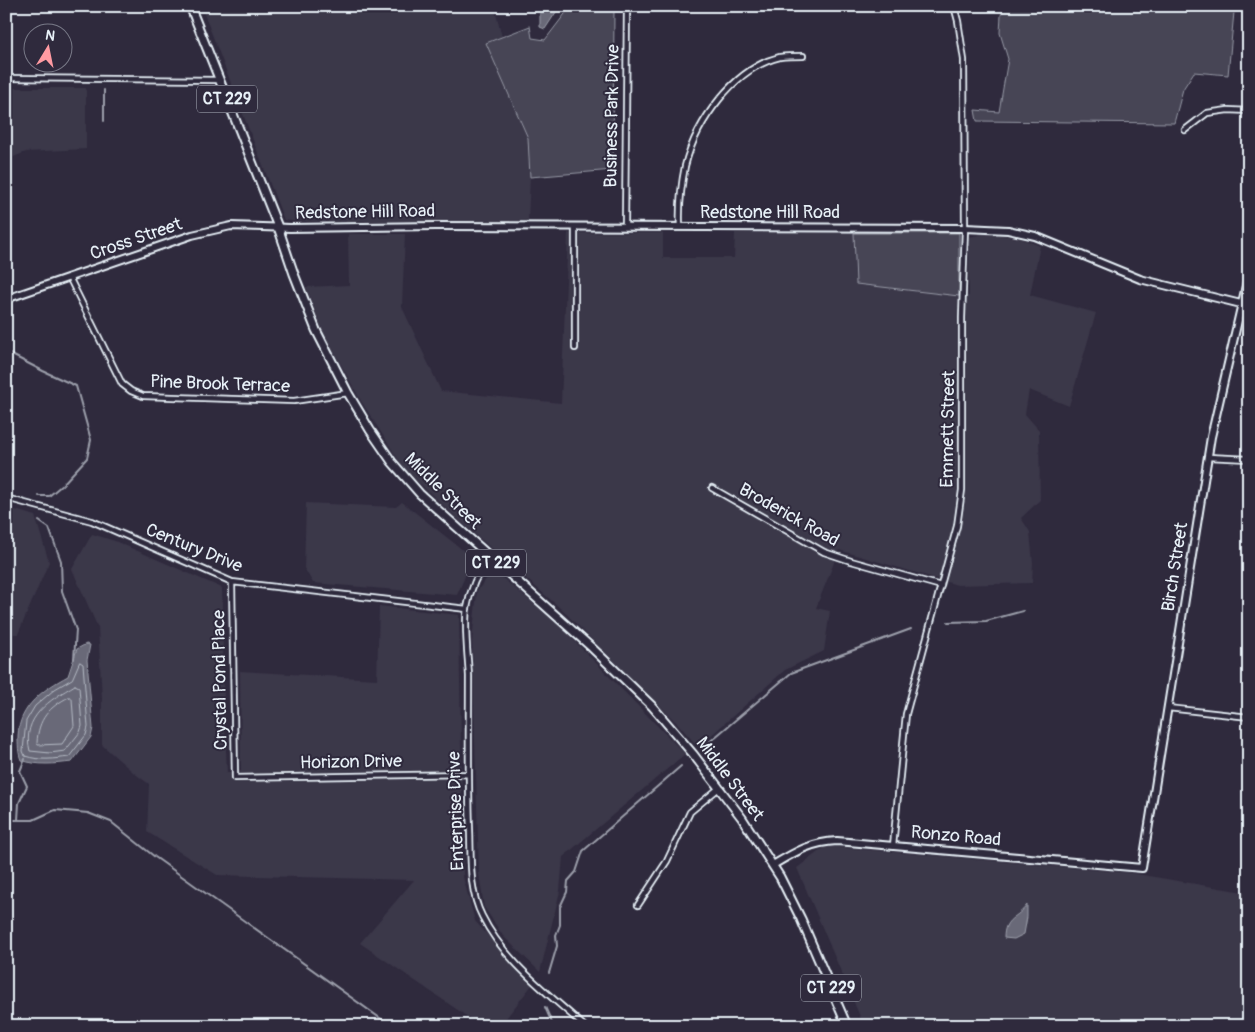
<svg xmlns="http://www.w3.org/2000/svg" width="1255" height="1032" viewBox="0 0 1255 1032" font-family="Pangolin,sans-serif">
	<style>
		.built { fill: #3b3749 }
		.green { fill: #464455; stroke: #979aa6 }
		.water { fill: #696978; stroke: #9c9fab }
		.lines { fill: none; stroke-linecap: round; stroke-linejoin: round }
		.shore { stroke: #b5bbc5; stroke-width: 1 }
		.stream { stroke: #9c9fab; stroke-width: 2 }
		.street-casing { stroke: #e8f1f8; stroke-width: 8 }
		.secondary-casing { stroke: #e8f1f8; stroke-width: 10 }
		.primary-casing { stroke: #e8f1f8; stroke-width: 11 }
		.street { stroke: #2f2a3d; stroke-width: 4.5 }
		.secondary { stroke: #2f2a3d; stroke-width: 6 }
		.primary { stroke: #2f2a3d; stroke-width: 7 }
		.labels { text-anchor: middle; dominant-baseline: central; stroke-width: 4; stroke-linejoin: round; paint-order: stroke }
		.shield { fill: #2f2a3d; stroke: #b0b5c0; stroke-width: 1 }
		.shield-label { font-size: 16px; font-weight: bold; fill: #e8f1f8 }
		.street-label { font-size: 18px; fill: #e8f1f8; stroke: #2f2a3d }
	</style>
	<rect width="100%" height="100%" fill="#2f2a3d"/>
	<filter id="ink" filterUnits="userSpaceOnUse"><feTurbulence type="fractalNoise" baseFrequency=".02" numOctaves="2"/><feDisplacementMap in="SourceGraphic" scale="10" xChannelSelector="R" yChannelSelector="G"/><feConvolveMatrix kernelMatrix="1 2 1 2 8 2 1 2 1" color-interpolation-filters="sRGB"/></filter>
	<g filter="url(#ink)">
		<path class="built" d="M201 6H494L502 37 486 43 528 138 530 177 528 222 291 221 284 220Z
			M7 88H86V149L26 152 6 160Z
			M568 233H663V258H734L735 233H854L857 284 969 296V237L987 233 1020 238 1040 246 1030 295 1096 313 1069 406 1029 390 1025 414 1039 430 1040 500 1021 518 1030 532 1033 563 1032 583 957 585 839 550 816 608 830 611 824 651 785 670 698 747 679 725 560 608 461 522 405 470 361 401 323 332 306 287 349 285 348 234H405L402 307 441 391 561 403Z
			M402 502 473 558 457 595 313 583 304 568 306 503 396 507Z
			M6 507 35 516 49 562 18 634H6Z
			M92 534 115 541 222 588 224 703 227 773 241 771 240 671 377 679 379 606 459 615 463 877 475 921 532 985 500 1026H481L360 943 414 880 217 875 147 832 149 784 134 773 102 745V699L98 628 72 569Z
			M493 570 558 624 685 754 563 857 560 891 540 972 503 936 484 907 479 874 472 641 477 591Z
			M826 846 1131 873 1249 893V1026H864L797 868Z"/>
		<path class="green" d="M571 6H614L613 170 530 177 528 138 486 43 530 26 532 38 545 40Z
			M1004 6H1230L1234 12 1228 75 1194 72 1183 89 1174 123 977 121 975 110 999 112 1008 59 1000 33 1001 15Z
			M854 233H959V296L856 284Z"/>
		<path class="water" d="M540 6H560L545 29 540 27Z
			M86 644 90 645 87 660 93 728 91 737 72 762C54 764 38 766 21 760 18 752 18 745 18 736 19 706 44 689 68 676L77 649Z
			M1027 905V917L1024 934 1014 939 1004 938C1004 917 1017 919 1027 905Z"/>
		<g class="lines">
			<path class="shore" d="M80 662 83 664 88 727 86 735 69 757C54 759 40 761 25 756L23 751 26 721 35 706 55 689 72 679Z
				M75 685 79 687 82 726 80 732 65 751 50 753 30 751C21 717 50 700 75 685Z
				M69 697 72 699 74 726 62 744 38 745 37 743C38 719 49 707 69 697Z"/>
			<path class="stream" d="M104 121V90
				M6 352 43 371 76 386 91 440 87 458 62 485 49 496H39
				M39 521 49 528 61 561 62 591 76 630 74 659
				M948 622 986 621 1023 611
				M707 744 791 673 911 629
				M6 820H33L55 810 88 813 111 822 155 857 391 1026
				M18 820 19 803 27 786 20 771 25 759
				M549 973 557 946 556 935 560 925V907L567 892 568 881 576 872 583 851 681 766
				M545 1007 552 1023 551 1026"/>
			<defs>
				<path id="street" d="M6 78 219 80
					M1185 130 1207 113 1228 110 1249 111
					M625 227 627 6
					M680 227C679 206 681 186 685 166 696 122 734 68 780 57 787 56 795 56 803 56
					M69 277 122 384 131 391 143 396 294 401 348 393
					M575 348V227
					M1208 457 1249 459
					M712 488 824 552 851 561 941 586
					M6 498 92 521 232 582 467 609
					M489 557C478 572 470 589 467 608 464 627 468 656 469 676 469 728 468 779 470 831 471 859 469 891 482 916 504 961 548 993 584 1026
					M232 582 235 778 468 774
					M1168 708 1249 717
					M893 846 906 714 957 526 962 490V318L965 228 964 60 958 21 954 6
					M638 905 667 861 690 812 719 788"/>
				<path id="secondary" d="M6 299 192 235 231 226 290 228 436 226 965 228 1008 230 1035 236 1140 279 1249 306
					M773 865C795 852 811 842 837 841L1142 868 1211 437 1249 273"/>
				<path id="primary" d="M190 6 278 227 294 274 316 330 348 393 370 430 392 462 420 494 591 647 652 706 693 754 742 818 780 877 801 919 847 1026"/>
			</defs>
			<use href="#street" class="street-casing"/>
			<use href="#secondary" class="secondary-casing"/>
			<use href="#primary" class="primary-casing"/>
			<use href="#street" class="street"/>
			<use href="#secondary" class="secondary"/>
			<use href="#primary" class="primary"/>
		</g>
	</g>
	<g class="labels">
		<g class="shield">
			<rect x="197" y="85.5" width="60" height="27" rx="4"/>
			<rect x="466" y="549.5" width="60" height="27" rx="4"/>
			<rect x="801" y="974.5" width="60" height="27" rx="4"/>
		</g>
		<g class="shield-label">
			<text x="227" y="99">CT 229</text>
			<text x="496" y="563">CT 229</text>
			<text x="831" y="988">CT 229</text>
		</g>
		<g class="street-label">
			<text transform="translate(612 116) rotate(-89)">Business Park Drive</text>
			<text transform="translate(365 212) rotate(-1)">Redstone Hill Road</text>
			<text x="770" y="212">Redstone Hill Road</text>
			<text transform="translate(136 239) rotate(-19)">Cross Street</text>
			<text transform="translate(220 384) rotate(2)">Pine Brook Terrace</text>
			<text transform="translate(948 429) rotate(-89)">Emmett Street</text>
			<text transform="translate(443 491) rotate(45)">Middle Street</text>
			<text transform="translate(789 515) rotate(29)">Broderick Road</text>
			<text transform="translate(194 548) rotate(22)">Century Drive</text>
			<text transform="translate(1175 567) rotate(-81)">Birch Street</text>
			<text transform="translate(220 680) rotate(-91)">Crystal Pond Place</text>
			<text transform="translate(351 762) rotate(-1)">Horizon Drive</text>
			<text transform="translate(730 779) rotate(53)">Middle Street</text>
			<text transform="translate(456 811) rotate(-92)">Enterprise Drive</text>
			<text transform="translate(956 836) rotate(5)">Ronzo Road</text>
		</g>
	</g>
	<rect width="1255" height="1032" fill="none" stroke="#2f2a3d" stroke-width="25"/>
	<rect x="12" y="12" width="1230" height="1007" fill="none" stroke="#e8f1f8" stroke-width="2" filter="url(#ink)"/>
	<g transform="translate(48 48) rotate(10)"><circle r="24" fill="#2f2a3d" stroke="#797a88"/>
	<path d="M0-4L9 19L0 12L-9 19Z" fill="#ff9aa2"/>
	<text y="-8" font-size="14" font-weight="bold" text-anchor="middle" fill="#e8f1f8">N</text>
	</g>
</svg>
